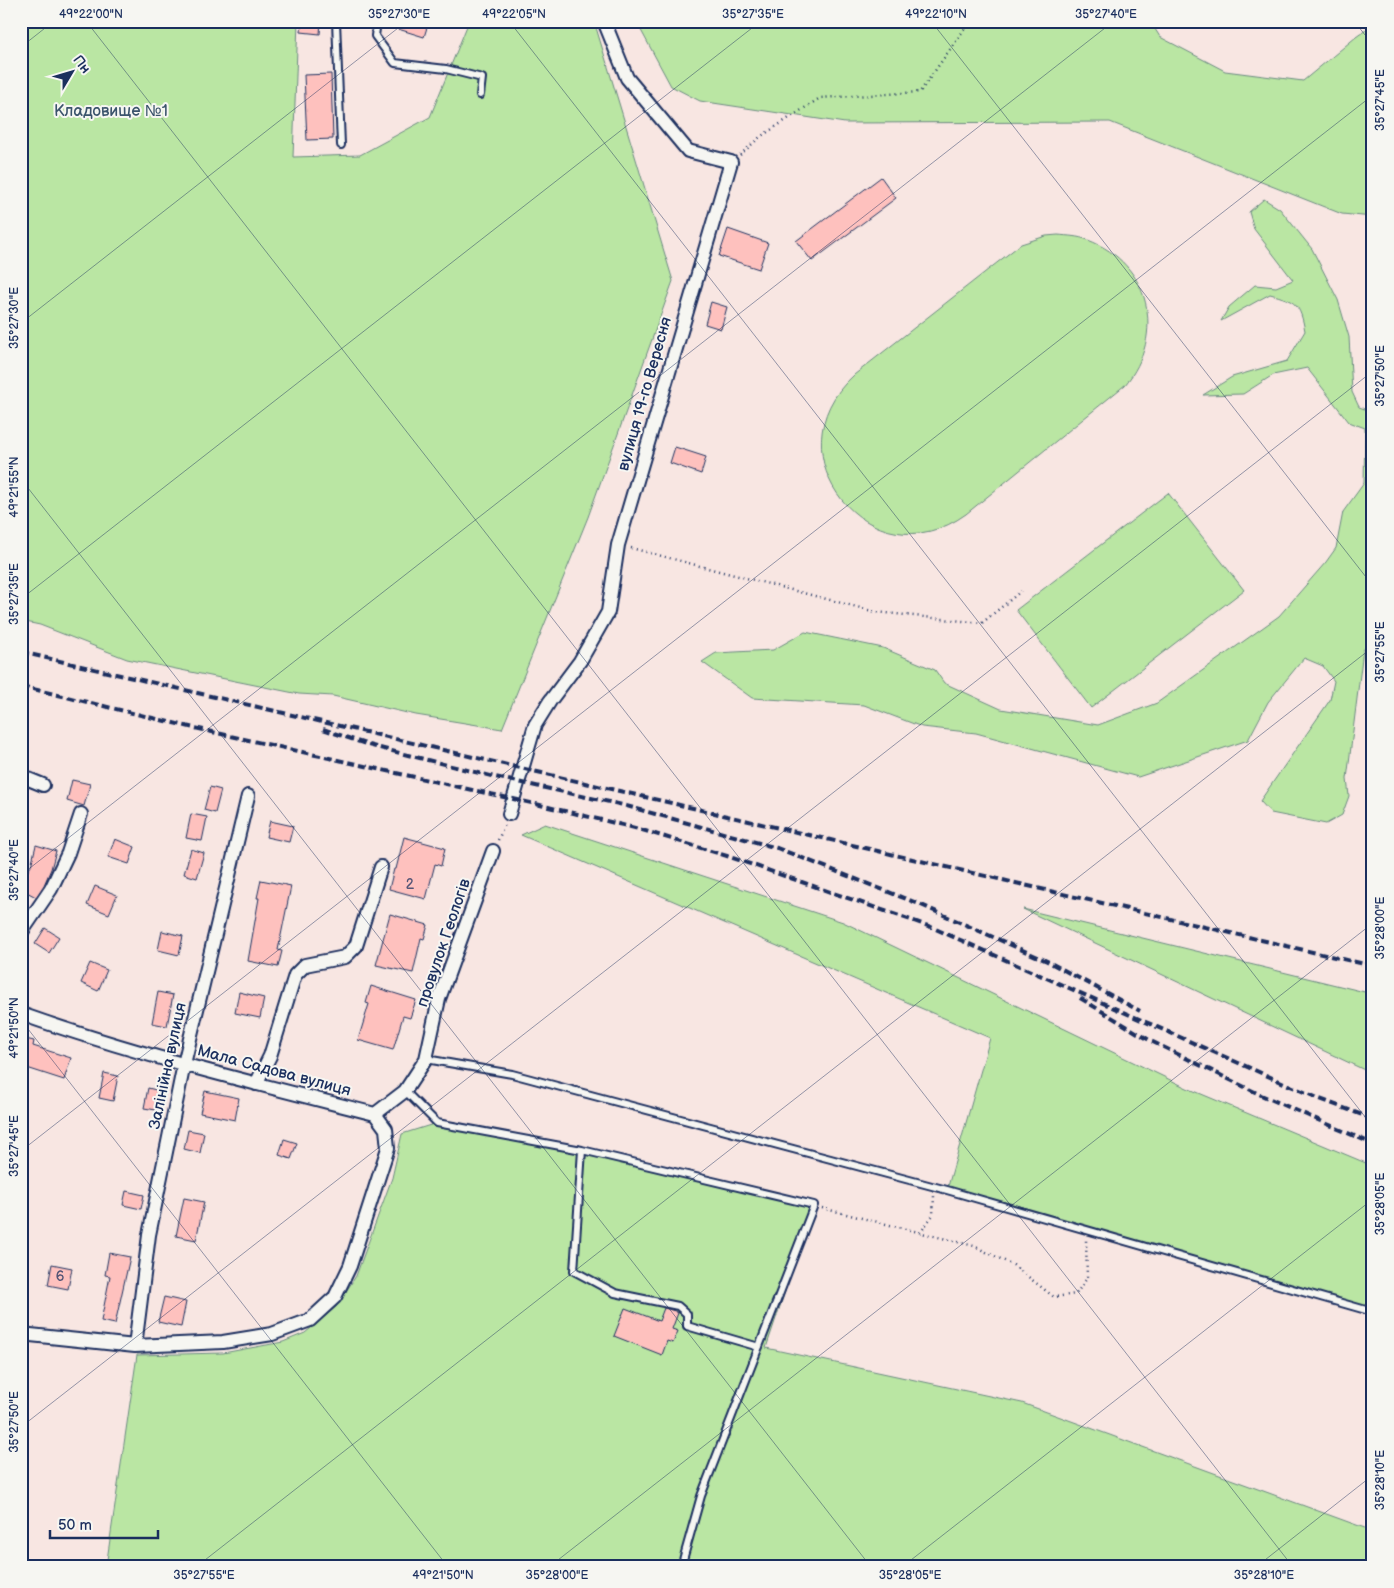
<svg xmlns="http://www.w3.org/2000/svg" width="1394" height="1588" viewBox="0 0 1394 1588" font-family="'Balsamiq Sans',sans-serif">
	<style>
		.green { fill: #bae6a3; stroke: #6a8a80 }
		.building { fill: #fec1be; stroke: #1b2f5e }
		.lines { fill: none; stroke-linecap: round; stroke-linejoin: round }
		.lane-casing { stroke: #1b2f5e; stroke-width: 10 }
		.street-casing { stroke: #1b2f5e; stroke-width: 16 }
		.path { stroke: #1b2f5e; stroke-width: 2.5; stroke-dasharray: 1 4; stroke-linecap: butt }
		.lane { stroke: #f6f6f2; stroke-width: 6 }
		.street { stroke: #f6f6f2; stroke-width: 12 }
		.rail { stroke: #1b2f5e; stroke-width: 4; stroke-dasharray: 8 4; stroke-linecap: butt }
		.ticks { fill: none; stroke: #1b2f5e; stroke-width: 1; stroke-opacity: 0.45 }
		.labels { text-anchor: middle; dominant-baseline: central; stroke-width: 4; stroke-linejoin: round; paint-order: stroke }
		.number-label { font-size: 14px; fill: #545476 }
		.park-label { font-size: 16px; fill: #3b546c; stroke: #f6f6f2 }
		.street-label { font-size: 16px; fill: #1b2f5e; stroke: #f6f6f2 }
		.neatline { fill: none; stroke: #1b2f5e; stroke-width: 2 }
		.ticks-label { font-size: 12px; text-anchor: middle; fill: #1b2f5e }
	</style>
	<rect width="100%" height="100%" fill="#f8e6e2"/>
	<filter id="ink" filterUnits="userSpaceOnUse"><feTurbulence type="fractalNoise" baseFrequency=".02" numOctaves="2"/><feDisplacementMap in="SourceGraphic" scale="10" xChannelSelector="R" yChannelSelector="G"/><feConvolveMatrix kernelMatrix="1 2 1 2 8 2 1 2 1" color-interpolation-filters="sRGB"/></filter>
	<g filter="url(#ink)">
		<path class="green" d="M21 21H298L293 157 360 155 430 117 469 21H594L673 281 588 517 502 729 416 715 333 696 299 694 127 659 40 625 21 621Z
			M636 21H1150L1160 37 1225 71 1303 81 1356 37 1373 25V217L1342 214 1110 122 845 123 700 101 671 86Z
			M1264 199 1280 209 1312 249 1338 300 1349 337 1352 392 1359 407 1373 412V638L1363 650 1347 779 1349 796 1342 815 1326 824 1271 813 1260 801 1330 700 1334 681 1323 666 1304 658 1268 702 1248 740 1138 777 976 733 922 727 864 705 752 698 702 662 716 653 773 650 805 632 883 648 935 670 944 683 1001 709 1098 725 1157 703 1279 616 1326 562 1336 548 1343 512 1364 483 1365 428 1349 422 1307 368 1273 375 1243 394 1203 395 1232 377 1287 361 1305 331C1300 304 1296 301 1270 294L1221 321 1229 307 1255 285 1276 287 1293 280 1254 229 1249 212Z
			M1058 235C1068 236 1078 236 1088 240 1151 264 1166 335 1125 385L966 514C871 583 767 453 854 375L1021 244 1046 236Z
			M1168 493 1244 590 1091 708 1016 610Z
			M545 824 843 922 1187 1088 1373 1166V1312L947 1190 990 1038 521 835Z
			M1023 909 1373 994V1074Z
			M437 1123 582 1150 814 1205 766 1348 1022 1403 1373 1531V1567H106L137 1355 223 1353 283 1342 305 1333 336 1307 356 1276 392 1178 402 1134Z"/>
		<path class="building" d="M302 21H321L320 34 301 32Z
			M382 21H429L424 37 382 24Z
			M331 74 333 139 307 140 304 75Z
			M881 177 896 198 812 261 796 241Z
			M728 229 768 243 759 269 719 256Z
			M711 302 727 307 721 329 705 324Z
			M675 447 706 457 701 474 670 463Z
			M72 780 90 784 84 806 67 801Z
			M210 787 221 790 215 813 204 810Z
			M191 814 207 817 202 841 186 838Z
			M270 821 293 826 289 842 266 837Z
			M404 837 445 848 441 866 435 864 426 899 389 889 394 869H396Z
			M115 839 135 847 129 864 108 857Z
			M36 845 56 851 51 869 44 885 36 897 21 889V882L31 866Z
			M191 849 204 853 197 878 184 874Z
			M261 880 291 886 278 950 282 951 278 967 248 961 259 898H257Z
			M95 886 117 895 109 914 87 905Z
			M390 914 428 925 424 939 421 938 413 973 376 965Z
			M45 928 59 937 49 953 35 944Z
			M162 931 183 936 179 955 158 950Z
			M90 963 107 970 98 991 81 983Z
			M371 986 416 1000 410 1018 403 1016 393 1050 358 1040 369 1004 366 1003Z
			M158 992 173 995 167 1026 152 1023Z
			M239 992 264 998 260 1018 235 1013Z
			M21 1038 34 1041 33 1046 71 1058 64 1080 27 1068 25 1074H21Z
			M104 1073 118 1076 113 1101 99 1098Z
			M148 1088 160 1091 156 1110 144 1108Z
			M205 1091 239 1098 235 1120 200 1113Z
			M188 1130 204 1133 200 1153 184 1149Z
			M284 1139 297 1143 291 1159 279 1155Z
			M126 1191 144 1195 141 1209 123 1205Z
			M184 1198 204 1202 196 1240 176 1236Z
			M109 1253 130 1257 115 1324 101 1321 110 1276 105 1275Z
			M52 1264 72 1268 68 1289 48 1285Z
			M164 1297 186 1302 181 1327 158 1322Z
			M625 1308 659 1321 664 1308 675 1311 678 1313 672 1329 678 1331 673 1343 667 1341 662 1355 614 1336Z"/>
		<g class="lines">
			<defs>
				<path id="lane" d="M336 21 341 145
					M377 21 375 36 395 63 446 69 482 78 480 95
					M426 1059 512 1074 947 1190 1373 1312
					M405 1091 437 1123 582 1150 814 1205 701 1496 681 1567
					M582 1150 574 1271 615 1293 678 1306 687 1314V1326L759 1347"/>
				<path id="street" d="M21 776 43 785
					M509 814 535 725 550 701 580 661 608 612 618 545 731 162 688 151 627 78 604 21
					M21 933 51 889 68 853 81 814
					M21 1014C137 1055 257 1084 375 1114
					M256 1084 270 1056 295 975 305 965 345 957 356 946 381 867
					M375 1114 405 1091 426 1059 439 999 493 851
					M21 1334 135 1346 223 1342 272 1334 310 1320 335 1297 350 1266 388 1148 386 1129 375 1114
					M135 1346 149 1235 184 1064 248 796"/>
			</defs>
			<use href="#lane" class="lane-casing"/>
			<use href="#street" class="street-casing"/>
			<path class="path" d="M1366 21 1373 52
				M740 155 760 137 820 98 920 92 970 21
				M631 548 876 612 982 623 1021 591
				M498 840 505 824
				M822 1208 974 1246 1013 1265 1054 1297 1076 1294 1087 1278 1086 1240
				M920 1233 933 1215 934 1196"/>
			<use href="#lane" class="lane"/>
			<use href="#street" class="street"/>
			<path class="rail" d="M21 652 1373 966
				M21 686 190 727 540 805 639 829 727 856 931 927 1320 1099 1373 1119
				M323 729 368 745 495 777 623 805 777 848 919 904 1047 961 1140 1011
				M1080 998 1151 1041 1261 1095 1373 1144"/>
		</g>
	</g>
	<path class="ticks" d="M86 21 1293 1567M509 21 1373 1127M931 21 1373 586M1354 21 1373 45M21 47 54 21M21 323 407 21M21 479 871 1567M21 599 761 21M21 875 1114 21M21 1020 448 1567M21 1151 1373 95M21 1427 1373 371M21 1561 25 1567M196 1567 1373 647M549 1567 1373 923M902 1567 1373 1199M1256 1567 1373 1475"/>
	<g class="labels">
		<g class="number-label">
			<text x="410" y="884">2</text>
			<text x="60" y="1276">6</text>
		</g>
		<g class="park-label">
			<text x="111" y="111">Кладовище №1</text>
		</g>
		<g class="street-label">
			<text transform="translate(645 394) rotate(-74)">вулиця 19-го Вересня</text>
			<text transform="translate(444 943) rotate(-71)">провулок Геологів</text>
			<text transform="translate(168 1066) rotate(-78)">Залінійна вулиця</text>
			<text transform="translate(274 1071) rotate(15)">Мала Садова вулиця</text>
		</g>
	</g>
	<rect width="1394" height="1588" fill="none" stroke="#f6f6f2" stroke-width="55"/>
	<g transform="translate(72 72) rotate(52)" stroke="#f6f6f2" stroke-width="4" paint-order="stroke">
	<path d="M0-4L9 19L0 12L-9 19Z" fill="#1b2f5e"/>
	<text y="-8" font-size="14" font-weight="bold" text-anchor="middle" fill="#1b2f5e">Пн</text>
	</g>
	<path d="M50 1530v8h108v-8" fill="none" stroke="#1b2f5e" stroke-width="2.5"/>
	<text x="58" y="1530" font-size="15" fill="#1b2f5e" stroke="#f6f6f2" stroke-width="4" paint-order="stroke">50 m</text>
	<rect x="28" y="28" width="1338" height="1532" class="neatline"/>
	<g class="ticks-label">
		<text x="91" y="18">49°22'00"N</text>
		<text x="399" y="18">35°27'30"E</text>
		<text x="514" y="18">49°22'05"N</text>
		<text x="753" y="18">35°27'35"E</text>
		<text x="936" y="18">49°22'10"N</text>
		<text x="1106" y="18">35°27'40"E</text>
		<text transform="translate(1380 100) rotate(-90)" y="4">35°27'45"E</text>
		<text transform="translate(14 318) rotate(-90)" y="4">35°27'30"E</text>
		<text transform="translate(1380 376) rotate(-90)" y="4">35°27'50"E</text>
		<text transform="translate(14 487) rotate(-90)" y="4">49°21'55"N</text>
		<text transform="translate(14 594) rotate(-90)" y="4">35°27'35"E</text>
		<text transform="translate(1380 652) rotate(-90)" y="4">35°27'55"E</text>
		<text transform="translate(14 870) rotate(-90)" y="4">35°27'40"E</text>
		<text transform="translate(1380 928) rotate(-90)" y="4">35°28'00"E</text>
		<text transform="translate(14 1028) rotate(-90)" y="4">49°21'50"N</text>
		<text transform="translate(14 1146) rotate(-90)" y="4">35°27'45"E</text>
		<text transform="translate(1380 1204) rotate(-90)" y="4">35°28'05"E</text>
		<text transform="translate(14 1422) rotate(-90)" y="4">35°27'50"E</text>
		<text transform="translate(1380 1480) rotate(-90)" y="4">35°28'10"E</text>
		<text x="204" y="1579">35°27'55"E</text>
		<text x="443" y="1579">49°21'50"N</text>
		<text x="557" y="1579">35°28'00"E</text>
		<text x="910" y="1579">35°28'05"E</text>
		<text x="1264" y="1579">35°28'10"E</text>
	</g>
</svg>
